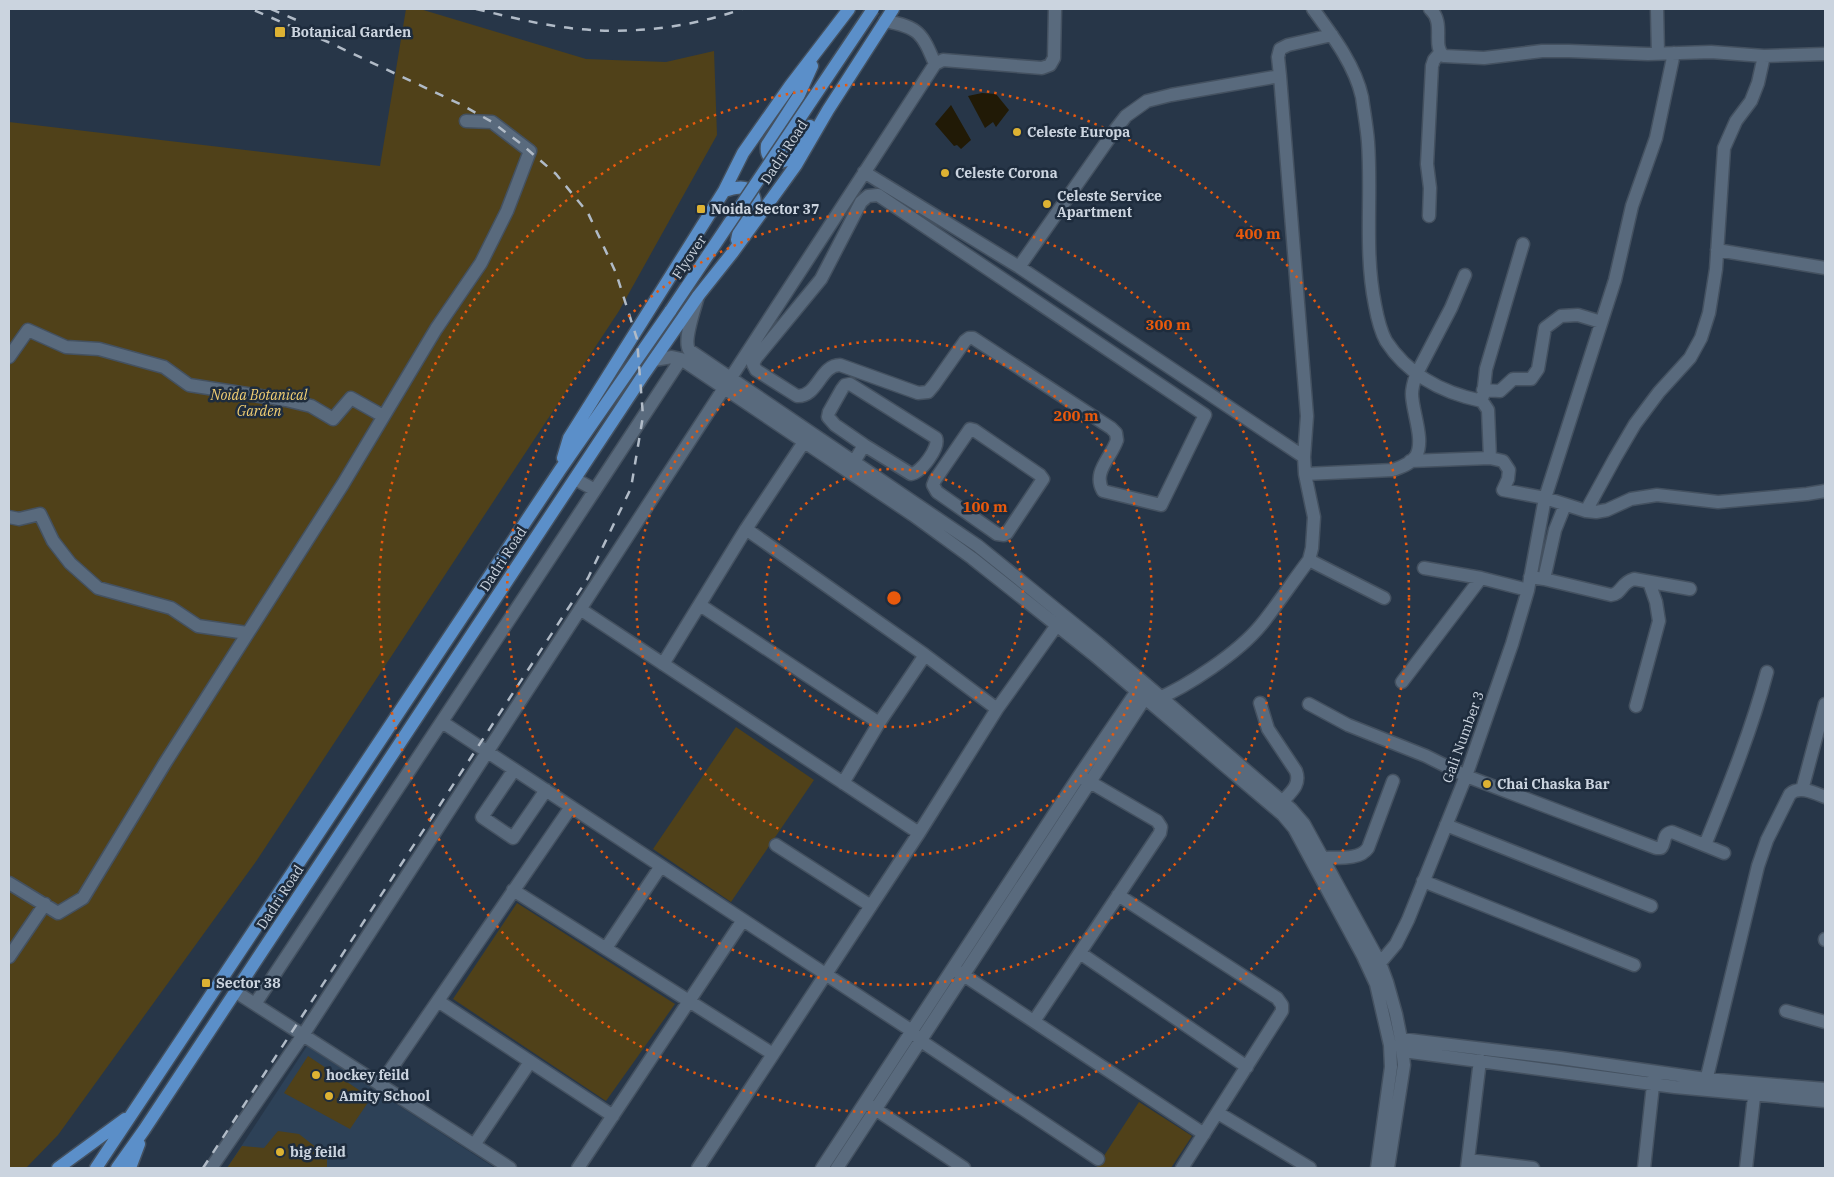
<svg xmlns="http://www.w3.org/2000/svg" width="1834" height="1177" viewBox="0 0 1834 1177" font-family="'IBM Plex Serif',serif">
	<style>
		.built { fill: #2d4157 }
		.green { fill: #504119 }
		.water { fill: #211a06 }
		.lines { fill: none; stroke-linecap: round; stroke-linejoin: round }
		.minor-casing { stroke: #445160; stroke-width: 15 }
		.major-casing { stroke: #445160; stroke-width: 15 }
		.minor { stroke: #596a7d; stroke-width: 12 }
		.major { stroke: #5b8fc9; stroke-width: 12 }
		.rail { stroke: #b1bbc7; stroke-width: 2.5; stroke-dasharray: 9 9; stroke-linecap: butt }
		.major-bridge-casing { stroke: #445160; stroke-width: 15; stroke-linecap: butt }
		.major-bridge { stroke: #5b8fc9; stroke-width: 12 }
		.ring { fill: none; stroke: #e8590c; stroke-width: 2.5; stroke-dasharray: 2.5 5 }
		.poi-dot { fill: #ddb233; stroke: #1e2c3d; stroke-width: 2 }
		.labels { text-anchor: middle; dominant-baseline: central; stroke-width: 5; stroke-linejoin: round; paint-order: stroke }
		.poi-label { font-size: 14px; font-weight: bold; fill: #cbd4df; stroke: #1e2c3d; text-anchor: start }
		.street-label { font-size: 14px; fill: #cbd4df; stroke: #1e2c3d }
		.park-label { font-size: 14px; font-style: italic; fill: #f2cf73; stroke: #1e2c3d }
		.centre { fill: #e8590c; stroke: #1e2c3d; stroke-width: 2.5 }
		.ring-label { font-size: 15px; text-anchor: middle; font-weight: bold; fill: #e8590c; stroke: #1e2c3d; stroke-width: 5; stroke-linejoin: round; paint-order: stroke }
	</style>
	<rect width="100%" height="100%" fill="#273648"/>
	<path class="built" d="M307 1046 495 1168H227Z"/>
	<path class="green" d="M406 9H420L586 59 666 62 714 51 717 135 619 311 257 860 58 1135 26 1168H9V122L380 166Z
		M736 727 814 780 731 902 653 849Z
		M517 903 675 1004 606 1101 453 999Z
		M308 1056 371 1098 350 1129 284 1093Z
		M1139 1102 1192 1136 1171 1168H1096Z
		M278 1131 299 1134 327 1156V1168H227L242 1146 264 1148Z"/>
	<path class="water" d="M982 93 996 94 1009 110 996 127 993 122 985 128 968 96Z
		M951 105 971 140 961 149 957 145 954 146 935 124Z"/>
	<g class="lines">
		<defs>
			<path id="minor" d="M1313 9C1332 35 1355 65 1362 97 1364 112 1367 128 1368 142 1372 196 1364 251 1375 305 1377 316 1380 330 1386 341 1408 375 1443 393 1482 401L1488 410 1490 458 1503 461 1509 470 1508 479 1503 490 1545 498 1586 511 1596 512 1607 510 1631 499 1657 495 1718 502 1807 494 1825 491
				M1430 9C1446 23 1431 46 1444 56L1484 58 1542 51H1569L1648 54 1711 52 1764 56 1825 54
				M1657 9 1658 54
				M885 21C919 27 922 33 935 64
				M1280 76 1278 57 1280 49 1288 45 1332 35
				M864 172 1019 267 1304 457
				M878 195 1205 415 1161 505 1103 491C1092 472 1111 458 1117 440L1116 433 1111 428 973 338H969L965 341 934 385 928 392 918 393 840 365C820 365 818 397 797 396L756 370 753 364 756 358 821 279 861 202 868 196Z
				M1429 216 1430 188 1427 164 1432 66 1434 60 1440 53
				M1717 250 1825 268
				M1019 267 1115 130 1126 116 1147 101 1171 95 1280 76 1307 416 1304 457 1305 474 1314 517 1312 548 1309 560C1293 581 1278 604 1261 625 1238 653 1188 686 1155 700
				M698 296C695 309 683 339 689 350L978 546 1099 644 1291 809 1304 824 1380 963 1387 982 1396 1014 1401 1039 1404 1065 1388 1168
				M9 357 28 330 66 347 99 349 164 367 189 385 286 400 311 406 333 419 351 398 383 416
				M654 360 672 357 681 359 913 515 972 558 1093 654 1283 815 1294 828 1363 956 1376 984 1390 1045 1391 1067 1377 1168
				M1483 390 1500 391 1513 379H1531L1538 369 1545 328 1561 316 1578 315 1601 322
				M1483 396 1486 369 1523 244
				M970 429 974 430 1040 475 1043 479 1007 533 1004 535 997 534 937 492 933 485 935 480Z
				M1410 461 1490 458
				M854 462 864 445 835 425 828 417 829 412 842 389 845 385 850 384 936 438C940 447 921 473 911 474L864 445
				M1305 474 1393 470C1401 467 1411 464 1416 456 1425 440 1412 411 1412 394 1412 387 1414 381 1416 375L1451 308 1465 275
				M575 479 595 490
				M1586 511 1615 458 1635 424 1659 392 1690 358 1701 338 1709 313 1716 269 1724 148 1736 121 1751 101 1758 83 1764 56
				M9 517 19 519 40 514 53 541 70 563 98 588 171 608 198 626 247 633
				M746 529 925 655 997 709
				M1309 560 1384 598
				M1424 568 1481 578 1528 590
				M1530 577 1544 579 1611 595C1622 594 1620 583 1634 579L1690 589
				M1544 579 1555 530 1565 505
				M700 605 879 723
				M580 609 919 833
				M663 664 746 529 808 436
				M1402 682 1481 578
				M1260 703 1268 729 1296 771C1301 785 1291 792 1282 802
				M1309 704 1348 725 1426 756 1466 776 1656 848H1661C1666 842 1662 834 1672 832L1724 853
				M1636 706 1659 621 1656 602 1649 582
				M442 722 912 1031 921 1041 1098 1159
				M514 770 482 817 513 838 546 790
				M843 783 879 723 925 655
				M1802 790 1825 704
				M1446 825 1651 906
				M776 845 871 906
				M1705 845C1728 788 1751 732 1767 672
				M1322 858C1336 857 1359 861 1368 848L1393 781
				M1423 881 1634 965
				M9 883 58 913 83 898 165 763 343 484 436 329 481 263 507 211 530 151 492 122 466 121
				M513 890 773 1054
				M1118 895 1277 998 1282 1005V1011L1182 1168
				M1825 940V939
				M606 948 661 866
				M1080 953 1247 1067
				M9 957 45 904
				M1374 966 1380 963 1396 944 1408 920 1466 776 1512 644 1528 590 1545 498 1615 280 1632 206 1656 138 1674 53
				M956 970 1204 1134
				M236 992 510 1168
				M438 1001 613 1116
				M255 1004 595 490 681 359
				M1786 1011 1825 1022
				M1034 1021 1160 833 1161 827 1157 821 1083 778
				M1401 1039 1560 1058 1706 1079 1825 1089
				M1403 1051 1675 1087 1825 1101
				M380 1085 571 807
				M1705 1085 1758 866 1767 840 1790 794C1799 785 1815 793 1825 797
				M869 1105 964 1168
				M1218 1113 1310 1168
				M474 1145 530 1062
				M1468 1160 1533 1168
				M211 1168 303 1035 935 64 943 60 1042 68 1050 65 1054 58 1055 9
				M578 1168 743 920
				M698 1168 919 833 997 709 1057 625
				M822 1168 1079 776 1137 691
				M837 1168 1145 698
				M1467 1168 1480 1060
				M1644 1168 1654 1076
				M1746 1168 1755 1088"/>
			<path id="major" d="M810 126 787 160C775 165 765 158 767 145L798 97 812 66
				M724 191C733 189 744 184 751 192 762 204 745 217 740 228 738 232 738 236 737 240
				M563 458 569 438 724 191 743 153 790 86 849 9
				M58 1168 125 1119
				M96 1168 560 470 671 310
				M117 1168 144 1130 642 377 698 296 733 252 796 165 828 110 893 9
				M130 1168 139 1144"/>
		</defs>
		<use href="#minor" class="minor-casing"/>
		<use href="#major" class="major-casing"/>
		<use href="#minor" class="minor"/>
		<use href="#major" class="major"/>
		<path class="rail" d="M271 9 301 22
			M476 9C502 15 529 22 555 26 617 36 683 30 742 9
			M203 1168 588 578 631 488 643 416 637 339 616 273 588 213 556 174 520 143 492 122 462 105 328 42 251 9"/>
		<defs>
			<path id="major-bridge" d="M671 310 873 9"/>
		</defs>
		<use href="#major-bridge" class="major-bridge-casing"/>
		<use href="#major-bridge" class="major-bridge"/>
	</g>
	<g class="ring">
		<circle cx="894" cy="598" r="129"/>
		<circle cx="894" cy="598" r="258"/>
		<circle cx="894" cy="598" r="387"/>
		<circle cx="894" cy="598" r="515"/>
	</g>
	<g class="poi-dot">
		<rect x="274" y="26" width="12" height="12" rx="2.5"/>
		<circle cx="1017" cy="132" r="5"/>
		<circle cx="945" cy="173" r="5"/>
		<circle cx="1047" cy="204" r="5"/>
		<rect x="696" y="204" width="10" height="10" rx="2.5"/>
		<circle cx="1487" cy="784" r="5"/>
		<rect x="201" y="978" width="10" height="10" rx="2.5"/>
		<circle cx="316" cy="1075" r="5"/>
		<circle cx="329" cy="1096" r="5"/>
		<circle cx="280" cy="1152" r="5"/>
	</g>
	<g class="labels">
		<g class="poi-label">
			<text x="291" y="32">Botanical Garden</text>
			<text x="1027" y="132">Celeste Europa</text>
			<text x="955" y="173">Celeste Corona</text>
			<text x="1057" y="196">Celeste Service<tspan x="1057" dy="16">Apartment</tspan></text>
			<text x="711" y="209">Noida Sector 37</text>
			<text x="1497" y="784">Chai Chaska Bar</text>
			<text x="216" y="983">Sector 38</text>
			<text x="326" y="1075">hockey feild</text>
			<text x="339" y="1096">Amity School</text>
			<text x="290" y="1152">big feild</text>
		</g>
		<g class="street-label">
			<text transform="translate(784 152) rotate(-57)">Dadri Road</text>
			<text transform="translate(689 257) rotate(-56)">Flyover</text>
			<text transform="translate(503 559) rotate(-57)">Dadri Road</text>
			<text transform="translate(1463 737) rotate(-70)">Gali Number 3</text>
			<text transform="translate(280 897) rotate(-57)">Dadri Road</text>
		</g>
		<g class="park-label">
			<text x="259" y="395">Noida Botanical<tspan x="259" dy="16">Garden</tspan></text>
		</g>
	</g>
	<circle cx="894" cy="598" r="8" class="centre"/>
	<g class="ring-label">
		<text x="1258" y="239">400 m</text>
		<text x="1168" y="330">300 m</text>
		<text x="1076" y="421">200 m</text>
		<text x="985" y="512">100 m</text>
	</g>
	<rect width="1834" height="1177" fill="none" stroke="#cbd4df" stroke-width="20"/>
</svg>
